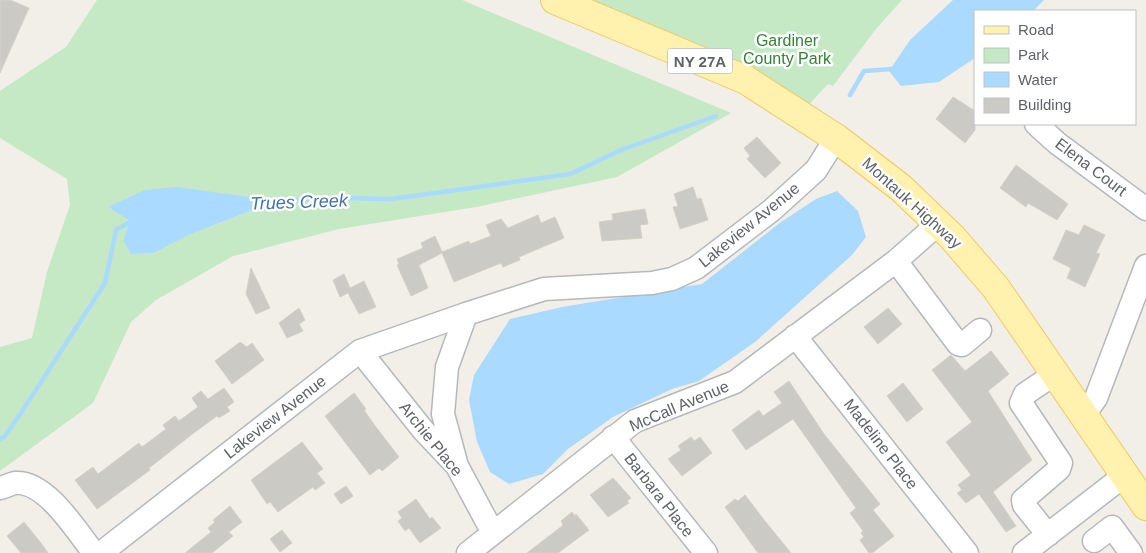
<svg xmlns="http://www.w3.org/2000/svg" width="1146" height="553" viewBox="0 0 1146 553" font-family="Arial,sans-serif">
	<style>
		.green { fill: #c5e8c5; fill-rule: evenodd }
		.water { fill: #aadaff }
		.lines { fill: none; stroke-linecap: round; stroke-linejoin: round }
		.stream { stroke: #aadaff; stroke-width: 4.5 }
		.building { fill: #cccac5; stroke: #d6d1c6 }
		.minor-casing { stroke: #b5b8bc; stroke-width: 25 }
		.major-casing { stroke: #f2c960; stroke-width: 30 }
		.minor { stroke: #fff; stroke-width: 22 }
		.major { stroke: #fff2af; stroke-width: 28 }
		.labels { text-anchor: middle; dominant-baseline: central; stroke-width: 5; stroke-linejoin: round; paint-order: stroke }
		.shield { fill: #fff; stroke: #8f9295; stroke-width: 1 }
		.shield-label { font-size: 15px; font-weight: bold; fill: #5f6368 }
		.park-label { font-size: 16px; fill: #348238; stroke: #fff }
		.street-label { font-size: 16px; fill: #5f6368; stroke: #fff }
		.water-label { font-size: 18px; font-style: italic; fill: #4174aa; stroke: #fff }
	</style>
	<rect width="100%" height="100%" fill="#f1efe8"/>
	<path class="green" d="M97 0H462L731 113 617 177 476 207 339 229 233 256 156 300 131 322 93 403 0 471V347L32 338 47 272 70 205 67 179 0 138V91L66 47ZM275 202 191 234 154 253 131 254 123 240 130 221 108 207Z
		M555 0H902L876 29 833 86 828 84 800 114Z"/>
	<path class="water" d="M953 0H1044L1033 11H975V58L939 82 901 86 889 71 910 40Z
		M177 187 277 201 191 234 154 253 131 254 123 240 130 221 108 207 145 190Z
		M837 191 858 211 866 237 852 255 755 342 699 381 672 389 613 417 568 449 543 474 509 484 490 472 477 442 469 400 474 375 510 319 562 307 702 284 781 222 816 199Z"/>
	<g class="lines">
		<path class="stream" d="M850 95 864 71 892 69
			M273 202 334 198 392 199 570 174 621 150 716 116
			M0 439 4 437 19 416 105 283 116 230 134 220"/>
	</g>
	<path class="building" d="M0 0H10L29 8 0 73Z
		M953 97 975 111V130L965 143 936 119Z
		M757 137 781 163 765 178 747 159 750 156 744 148Z
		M1016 165 1068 204 1057 220 1028 203 1026 207 1000 188Z
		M693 187 697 199 701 198 708 220 680 229 673 207 678 206 674 194Z
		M645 209 648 224 640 225 642 238 602 241 599 222 613 220 612 214Z
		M538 215 541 223 555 217 564 238 519 257 520 260 503 267 501 263 454 282 442 253 419 265 428 288 411 296 397 265 399 264 397 259 423 248 421 243 435 236 442 252 469 241 470 244 491 236 486 225 501 219 508 228Z
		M1084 225 1105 235 1096 253 1100 254 1085 287 1067 278 1071 268 1053 259 1066 230 1079 235Z
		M251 268 270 308 256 314 246 294Z
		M344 274 350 288 364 281 376 307 359 314 348 293 340 297 333 280Z
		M299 308 305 320 299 324 303 331 287 338 279 323Z
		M888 308 902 324 878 344 864 327Z
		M240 342 247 347 252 343 264 360 232 384 215 361Z
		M991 351 1009 374 988 391 1032 460 993 492 1016 526 1006 532 979 494 966 503 957 493 962 490 958 485 971 475 946 442 972 422 932 370 951 355 965 371Z
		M789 381 824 434 880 504 873 510 894 536 872 553H869L860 540 864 537 861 533 863 531 850 513 856 508 793 419 746 450 732 430 759 410 763 416 782 403 774 392Z
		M903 383 923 409 907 422 887 396Z
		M224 388 234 402 227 407 230 411 219 418 217 416 195 432 149 468 150 470 97 509 75 480 93 467 98 474 139 443 142 447 166 429 163 425 175 416 179 421 198 407 192 398 201 391 208 399Z
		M354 393 366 409 364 410 373 423 399 457 382 471 379 468 370 475 325 416Z
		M691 437 694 441 700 437 712 453 682 476 668 459 681 450 678 446Z
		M302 442 323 469 317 473 325 483 315 490 313 487 278 512 270 502 267 504 251 480Z
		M613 478 631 498 627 501 629 503 608 517 590 495Z
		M346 486 353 496 341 504 334 494Z
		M745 495 765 521 791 553H758L725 507 735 499 738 501Z
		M416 499 430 519 432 517 441 528 420 543 409 528 405 531 398 521 402 518 398 512Z
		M230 506 242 522 229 532 233 536 212 553H185L211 532 208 528 215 522 213 520Z
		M572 512 575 516 576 514 589 530 558 553H527L562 526 563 524 561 521Z
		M24 522 41 543 48 553H21L7 536Z
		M282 530 292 543 280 552 270 539Z"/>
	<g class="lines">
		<defs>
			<path id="minor" d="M1036 124 1057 143 1146 209
				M896 261 958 344 962 345 980 330
				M795 336 967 553
				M360 351 423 430 457 466 493 533
				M1084 415 1096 398 1146 266
				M613 437 706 553
				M457 466 443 414 447 367 466 314 544 289 652 283 672 279 696 268 772 210 816 170 836 138
				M0 488C5 487 10 484 15 483 46 480 77 532 94 553
				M1048 535 1024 505 1023 500 1059 469 1061 463 1021 403 1025 394 1056 373
				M1094 541 1112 527 1131 553
				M101 553 360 351 466 314
				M468 553 635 421 735 382 896 261 939 223
				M1024 553 1125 475"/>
			<path id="major" d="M555 0 746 80 836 138 901 188 952 237 996 288 1146 506"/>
		</defs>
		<use href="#minor" class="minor-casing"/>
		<use href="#major" class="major-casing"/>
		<use href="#minor" class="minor"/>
		<use href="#major" class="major"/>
	</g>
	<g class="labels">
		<rect class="shield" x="667.5" y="48.5" width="65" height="25" rx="4"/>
		<g class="shield-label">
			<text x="700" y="61">NY 27A</text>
		</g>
		<g class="park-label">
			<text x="787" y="40">Gardiner<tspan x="787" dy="18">County Park</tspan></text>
		</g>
		<g class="street-label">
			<text transform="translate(1091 167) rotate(37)">Elena Court</text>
			<text transform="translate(912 203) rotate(42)">Montauk Highway</text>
			<text transform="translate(749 225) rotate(-39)">Lakeview Avenue</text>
			<text transform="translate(679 406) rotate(-23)">McCall Avenue</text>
			<text transform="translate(275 417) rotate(-38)">Lakeview Avenue</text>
			<text transform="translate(431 439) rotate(51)">Archie Place</text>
			<text transform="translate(881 444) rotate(52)">Madeline Place</text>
			<text transform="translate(659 495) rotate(52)">Barbara Place</text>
		</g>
		<g class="water-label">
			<text transform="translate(299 202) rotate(-2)">Trues Creek</text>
		</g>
	</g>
	<rect x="974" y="10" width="162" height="115" fill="#ffffff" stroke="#bfc1c3"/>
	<rect x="984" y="26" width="25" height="8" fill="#fff2af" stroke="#bfc1c3"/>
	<text x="1018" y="35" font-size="15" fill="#5f6368">Road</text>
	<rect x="984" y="48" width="25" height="15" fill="#c5e8c5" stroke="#bfc1c3"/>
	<text x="1018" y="60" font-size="15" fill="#5f6368">Park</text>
	<rect x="984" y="72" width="25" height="15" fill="#aadaff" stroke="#bfc1c3"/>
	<text x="1018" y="85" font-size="15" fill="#5f6368">Water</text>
	<rect x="984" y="98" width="25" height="15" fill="#cccac5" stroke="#bfc1c3"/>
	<text x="1018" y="110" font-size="15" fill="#5f6368">Building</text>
</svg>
